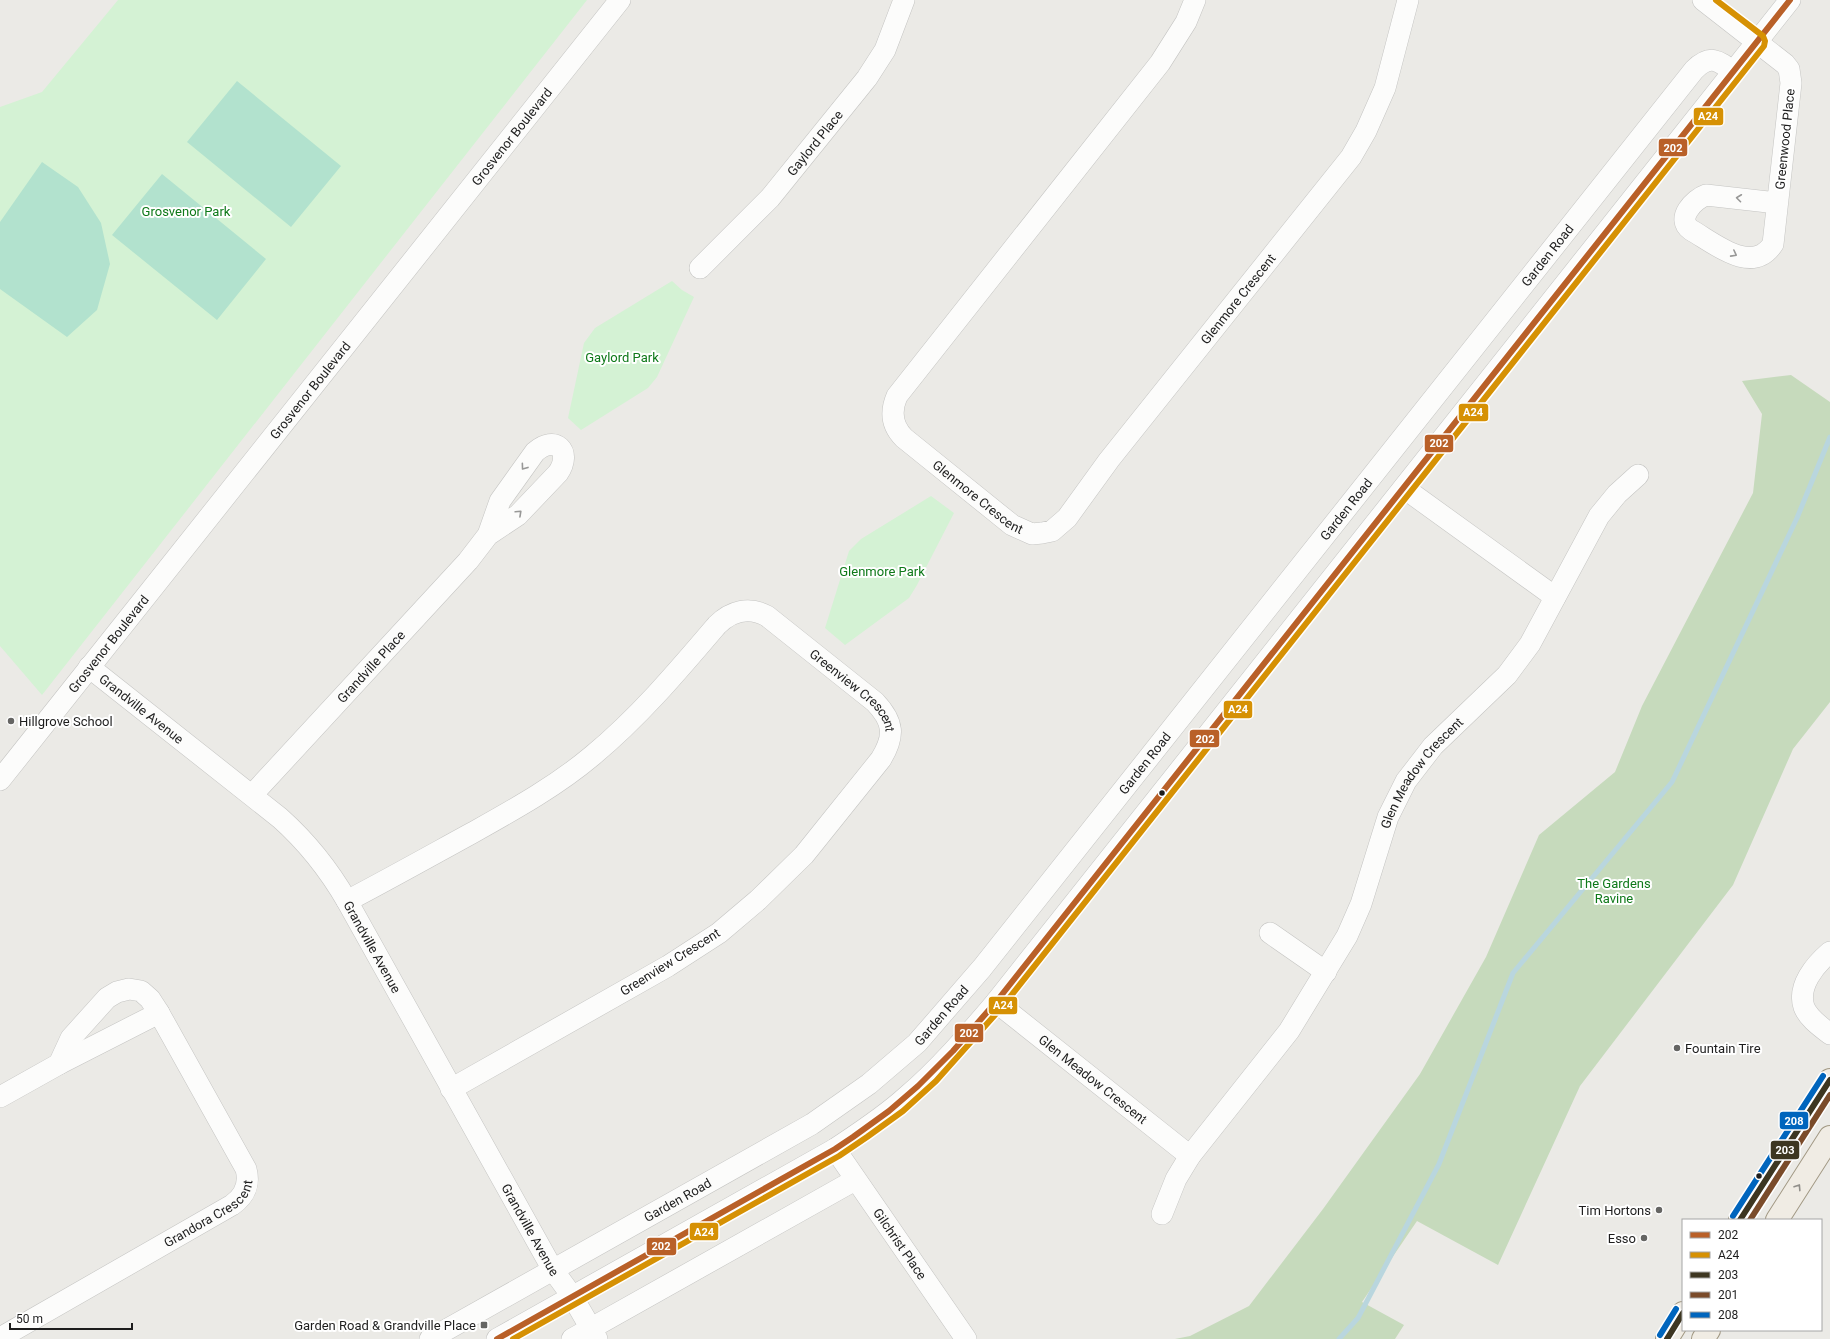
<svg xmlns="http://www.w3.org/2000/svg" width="1830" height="1339" viewBox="0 0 1830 1339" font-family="Roboto,sans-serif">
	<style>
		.forest { fill: #c6dabc }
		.park { fill: #d4f2d4 }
		.pitch { fill: #b2e2ce }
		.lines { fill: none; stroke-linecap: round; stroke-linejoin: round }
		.stream { stroke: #b9d6de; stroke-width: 5 }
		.minor-casing { stroke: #c4c4c2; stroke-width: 22 }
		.major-casing { stroke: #a19883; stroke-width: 24 }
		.minor { stroke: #fcfcfb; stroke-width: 21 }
		.major { stroke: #f0ece4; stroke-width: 22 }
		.bus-1-casing { stroke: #fff; stroke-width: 9 }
		.bus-2-casing { stroke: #fff; stroke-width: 9 }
		.bus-3-casing { stroke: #fff; stroke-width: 9 }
		.bus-4-casing { stroke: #fff; stroke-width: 9 }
		.bus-5-casing { stroke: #fff; stroke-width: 9 }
		.bus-1 { stroke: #b96028; stroke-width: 6 }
		.bus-2 { stroke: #d69104; stroke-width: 6 }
		.bus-3 { stroke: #3d3621; stroke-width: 6 }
		.bus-4 { stroke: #7a4b2a; stroke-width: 6 }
		.bus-5 { stroke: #0065bd; stroke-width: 6 }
		.oneway { stroke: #989897 }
		.oneway2 { stroke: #918f8a }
		.poi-dot { fill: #656563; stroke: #fff; stroke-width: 1.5 }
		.bus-dot { fill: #1d1d1d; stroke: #fff; stroke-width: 1.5 }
		.labels { text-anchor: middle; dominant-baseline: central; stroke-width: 4; stroke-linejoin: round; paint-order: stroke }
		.street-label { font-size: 13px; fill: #1d1d1d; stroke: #fff }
		.park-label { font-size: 13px; fill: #0e7919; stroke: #fff }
		.poi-label { font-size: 13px; fill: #1d1d1d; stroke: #fff; text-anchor: end }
		.line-badge { stroke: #fff; stroke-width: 1.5 }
		.badge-label { font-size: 11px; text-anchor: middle; font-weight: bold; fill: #fff }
	</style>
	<rect width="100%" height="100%" fill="#ebeae6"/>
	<path class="forest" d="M1791 375 1830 402V702L1793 749 1733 885 1580 1086 1498 1265 1417 1221 1362 1302 1404 1325 1395 1339H1175L1190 1336 1249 1306 1323 1209 1420 1074 1486 957 1539 835 1615 772 1642 706 1753 493 1762 414 1742 381Z"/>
	<path class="park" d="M118 0H587L42 695 0 646V107L42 92Z
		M672 281 682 290 694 297 657 377 648 388 581 430 568 418 584 343 595 328Z
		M931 496 954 513 917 585 909 598 845 645 825 628 849 551 861 539Z"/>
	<path class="pitch" d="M237 81 341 166 291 227 187 142Z
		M42 162 78 187 101 223 110 264 97 310 67 337 0 289V222Z
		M162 174 266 259 217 320 112 235Z"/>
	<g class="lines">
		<path class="stream" d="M1339 1339 1358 1318 1439 1164 1513 973 1672 782 1797 518 1830 437"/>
		<defs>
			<g id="minor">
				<path id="s1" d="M1195 0 1186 22 1160 63 897 396C890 412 892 426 904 438L1012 525 1032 534 1042 533 1052 531 1067 518 1109 460 1351 157 1366 131 1385 88 1408 0"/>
				<path d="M1703 0 1785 64 1789 69 1791 83 1773 244C1752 276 1714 243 1691 230 1675 219 1694 199 1706 195L1777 203"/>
				<path id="s2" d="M700 268 770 198 867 78 885 50 904 0"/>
				<path d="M1404 488 1555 597"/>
				<path id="s3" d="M89 667 280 818C308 843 329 870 347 901L553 1270 572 1296 597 1339"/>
				<path id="s4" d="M0 780 620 0"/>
				<path id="s5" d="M252 795 468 561 488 535 500 501 535 452C555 434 573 451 558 473L518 515 488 535"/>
				<path id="s6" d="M347 901C389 879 430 856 472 833 513 810 555 787 592 756 639 717 677 672 717 625 731 611 749 606 767 616L875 702C894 722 895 736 881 759L804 855 758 900 719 933 668 966 451 1089"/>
				<path d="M1270 933 1326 972"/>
				<path d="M1830 952C1815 965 1797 986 1804 1007 1808 1018 1821 1027 1830 1034"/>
				<path id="s7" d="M996 1002 1190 1156"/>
				<path d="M0 1097 59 1064 159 1013"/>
				<path id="s8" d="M835 1149 966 1339"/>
				<path id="s9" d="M1162 1214 1176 1179 1190 1156 1289 1031 1347 936 1361 904 1388 817 1406 781 1433 746 1507 675 1530 644 1599 516 1617 494 1638 475"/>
				<path id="s10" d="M0 1338 232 1205C245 1196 250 1184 246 1169L159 1013 150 999 141 991 129 989 117 992 107 998 71 1038 59 1064"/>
				<path id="s11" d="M430 1339 812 1124 869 1084 917 1043 982 968 1694 70C1710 54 1718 60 1733 72"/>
				<path d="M497 1339 835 1149C859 1133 884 1117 906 1097 939 1069 968 1035 996 1002L1790 0"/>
				<path d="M572 1339 855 1180"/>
			</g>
			<path id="major" d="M1740 1220 1830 1080
				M1777 1220 1830 1137
				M1667 1339 1683 1313
				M1703 1339 1709 1330"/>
		</defs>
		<use href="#minor" class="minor-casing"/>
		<use href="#major" class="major-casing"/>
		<use href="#minor" class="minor"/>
		<use href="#major" class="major"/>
		<defs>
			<path id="bus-1" d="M497 1339 835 1149 853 1137 889 1111 918 1086 953 1051 996 1002 1790 0"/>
			<path id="bus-2" d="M513 1339 839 1156 867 1137 903 1111 936 1081 1002 1007 1764 46 1765 41 1763 36 1716 0"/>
			<path id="bus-3" d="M1740 1220 1830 1080
				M1667 1339 1683 1313"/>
			<path id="bus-4" d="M1750 1220 1830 1095"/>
			<path id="bus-5" d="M1733 1216 1823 1076
				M1660 1335 1676 1309"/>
		</defs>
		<use href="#bus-1" class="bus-1-casing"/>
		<use href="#bus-2" class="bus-2-casing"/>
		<use href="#bus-3" class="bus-3-casing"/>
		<use href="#bus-4" class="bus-4-casing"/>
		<use href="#bus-5" class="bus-5-casing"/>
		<use href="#bus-1" class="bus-1"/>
		<use href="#bus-2" class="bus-2"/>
		<use href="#bus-3" class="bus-3"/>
		<use href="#bus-4" class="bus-4"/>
		<use href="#bus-5" class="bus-5"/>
	</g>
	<defs><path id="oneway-chevron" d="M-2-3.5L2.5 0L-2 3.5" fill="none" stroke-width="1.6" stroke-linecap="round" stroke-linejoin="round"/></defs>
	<g class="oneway">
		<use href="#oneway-chevron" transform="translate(1739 198) rotate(-173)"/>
		<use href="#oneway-chevron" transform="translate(1734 254) rotate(28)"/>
		<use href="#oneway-chevron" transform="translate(524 467) rotate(126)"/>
		<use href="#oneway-chevron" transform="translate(519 513) rotate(-43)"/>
	</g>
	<use class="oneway2" href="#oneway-chevron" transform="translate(1798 1187) rotate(-57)"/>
	<g class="poi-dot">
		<circle cx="11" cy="721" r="4"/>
		<circle cx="1677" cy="1048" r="4"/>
		<circle cx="1659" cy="1210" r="4"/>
		<circle cx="1644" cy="1238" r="4"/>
		<rect x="480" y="1321" width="8" height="8" rx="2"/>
	</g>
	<g class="bus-dot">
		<circle cx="1162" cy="793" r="3.5"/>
		<circle cx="1759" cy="1176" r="3.5"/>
	</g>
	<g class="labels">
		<g class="street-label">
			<text stroke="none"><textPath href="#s4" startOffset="822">Grosvenor Boulevard</textPath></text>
			<text transform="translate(1785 139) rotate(-84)">Greenwood Place</text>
			<text stroke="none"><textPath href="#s2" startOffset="170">Gaylord Place</textPath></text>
			<text stroke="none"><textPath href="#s11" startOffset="1580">Garden Road</textPath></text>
			<text stroke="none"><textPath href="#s1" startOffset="1021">Glenmore Crescent</textPath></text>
			<text stroke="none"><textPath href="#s4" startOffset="498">Grosvenor Boulevard</textPath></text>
			<text stroke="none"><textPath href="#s1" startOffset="637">Glenmore Crescent</textPath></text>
			<text stroke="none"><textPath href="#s11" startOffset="1256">Garden Road</textPath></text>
			<text stroke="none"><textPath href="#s4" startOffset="174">Grosvenor Boulevard</textPath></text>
			<text stroke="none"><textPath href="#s5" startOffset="175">Grandville Place</textPath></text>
			<text stroke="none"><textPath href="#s6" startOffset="636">Greenview Crescent</textPath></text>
			<text stroke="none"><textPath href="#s3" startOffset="67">Grandville Avenue</textPath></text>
			<text stroke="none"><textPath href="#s11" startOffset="932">Garden Road</textPath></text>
			<text stroke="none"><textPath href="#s9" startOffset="517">Glen Meadow Crescent</textPath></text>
			<text stroke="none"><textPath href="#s3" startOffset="403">Grandville Avenue</textPath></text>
			<text transform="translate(670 962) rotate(-32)">Greenview Crescent</text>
			<text stroke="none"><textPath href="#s11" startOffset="608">Garden Road</textPath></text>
			<text stroke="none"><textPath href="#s7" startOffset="124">Glen Meadow Crescent</textPath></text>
			<text stroke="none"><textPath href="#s11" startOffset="284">Garden Road</textPath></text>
			<text stroke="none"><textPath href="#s10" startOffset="244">Grandora Crescent</textPath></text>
			<text stroke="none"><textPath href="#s3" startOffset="727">Grandville Avenue</textPath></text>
			<text stroke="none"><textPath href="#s8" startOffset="115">Gilchrist Place</textPath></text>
		</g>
		<g class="park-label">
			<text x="186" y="211">Grosvenor Park</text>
			<text x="622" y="357">Gaylord Park</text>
			<text x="882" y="571">Glenmore Park</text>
			<text x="1614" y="883">The Gardens<tspan x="1614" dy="15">Ravine</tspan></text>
		</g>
		<g class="poi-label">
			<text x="19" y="721" text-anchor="start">Hillgrove School</text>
			<text x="1685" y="1048" text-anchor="start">Fountain Tire</text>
			<text x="1651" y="1210">Tim Hortons</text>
			<text x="1636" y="1238">Esso</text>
			<text x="476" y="1325">Garden Road &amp; Grandville Place</text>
		</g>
	</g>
	<g class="line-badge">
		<rect x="1693" y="107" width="31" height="19" rx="4" fill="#d69104"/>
		<rect x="1658" y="138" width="30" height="19" rx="4" fill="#b96028"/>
		<rect x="1458" y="403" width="31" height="19" rx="4" fill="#d69104"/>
		<rect x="1424" y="434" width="30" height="19" rx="4" fill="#b96028"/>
		<rect x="1223" y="700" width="30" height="19" rx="4" fill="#d69104"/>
		<rect x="1189" y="729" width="31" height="19" rx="4" fill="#b96028"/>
		<rect x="988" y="996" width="30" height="19" rx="4" fill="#d69104"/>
		<rect x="954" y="1023" width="30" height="20" rx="4" fill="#b96028"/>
		<rect x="1779" y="1111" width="30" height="19" rx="4" fill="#0065bd"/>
		<rect x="1770" y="1140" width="30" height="20" rx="4" fill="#3d3621"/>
		<rect x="689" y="1222" width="30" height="19" rx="4" fill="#d69104"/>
		<rect x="646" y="1237" width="31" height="19" rx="4" fill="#b96028"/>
	</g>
	<g class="badge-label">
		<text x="1708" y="120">A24</text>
		<text x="1673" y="152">202</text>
		<text x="1473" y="416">A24</text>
		<text x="1439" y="447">202</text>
		<text x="1238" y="713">A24</text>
		<text x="1205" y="743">202</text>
		<text x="1003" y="1009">A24</text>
		<text x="969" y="1037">202</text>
		<text x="1794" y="1125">208</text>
		<text x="1785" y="1154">203</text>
		<text x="704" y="1236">A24</text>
		<text x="661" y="1250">202</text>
	</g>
	<rect x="1682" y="1219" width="140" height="112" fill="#ffffff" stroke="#a5a5a5"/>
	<rect x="1690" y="1232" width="20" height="6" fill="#b96028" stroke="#a5a5a5"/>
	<text x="1718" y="1239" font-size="12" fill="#1d1d1d">202</text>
	<rect x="1690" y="1252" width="20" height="6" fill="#d69104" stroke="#a5a5a5"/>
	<text x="1718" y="1259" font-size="12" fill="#1d1d1d">A24</text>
	<rect x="1690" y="1272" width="20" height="6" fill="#3d3621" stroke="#a5a5a5"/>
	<text x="1718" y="1279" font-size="12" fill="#1d1d1d">203</text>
	<rect x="1690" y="1292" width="20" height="6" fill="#7a4b2a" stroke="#a5a5a5"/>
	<text x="1718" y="1299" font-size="12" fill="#1d1d1d">201</text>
	<rect x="1690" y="1312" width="20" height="6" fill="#0065bd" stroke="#a5a5a5"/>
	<text x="1718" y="1319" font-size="12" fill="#1d1d1d">208</text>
	<path d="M10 1323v6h122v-6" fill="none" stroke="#1d1d1d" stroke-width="2"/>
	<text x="16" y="1323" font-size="12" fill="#1d1d1d" stroke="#ffffff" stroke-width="3" paint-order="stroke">50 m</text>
</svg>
